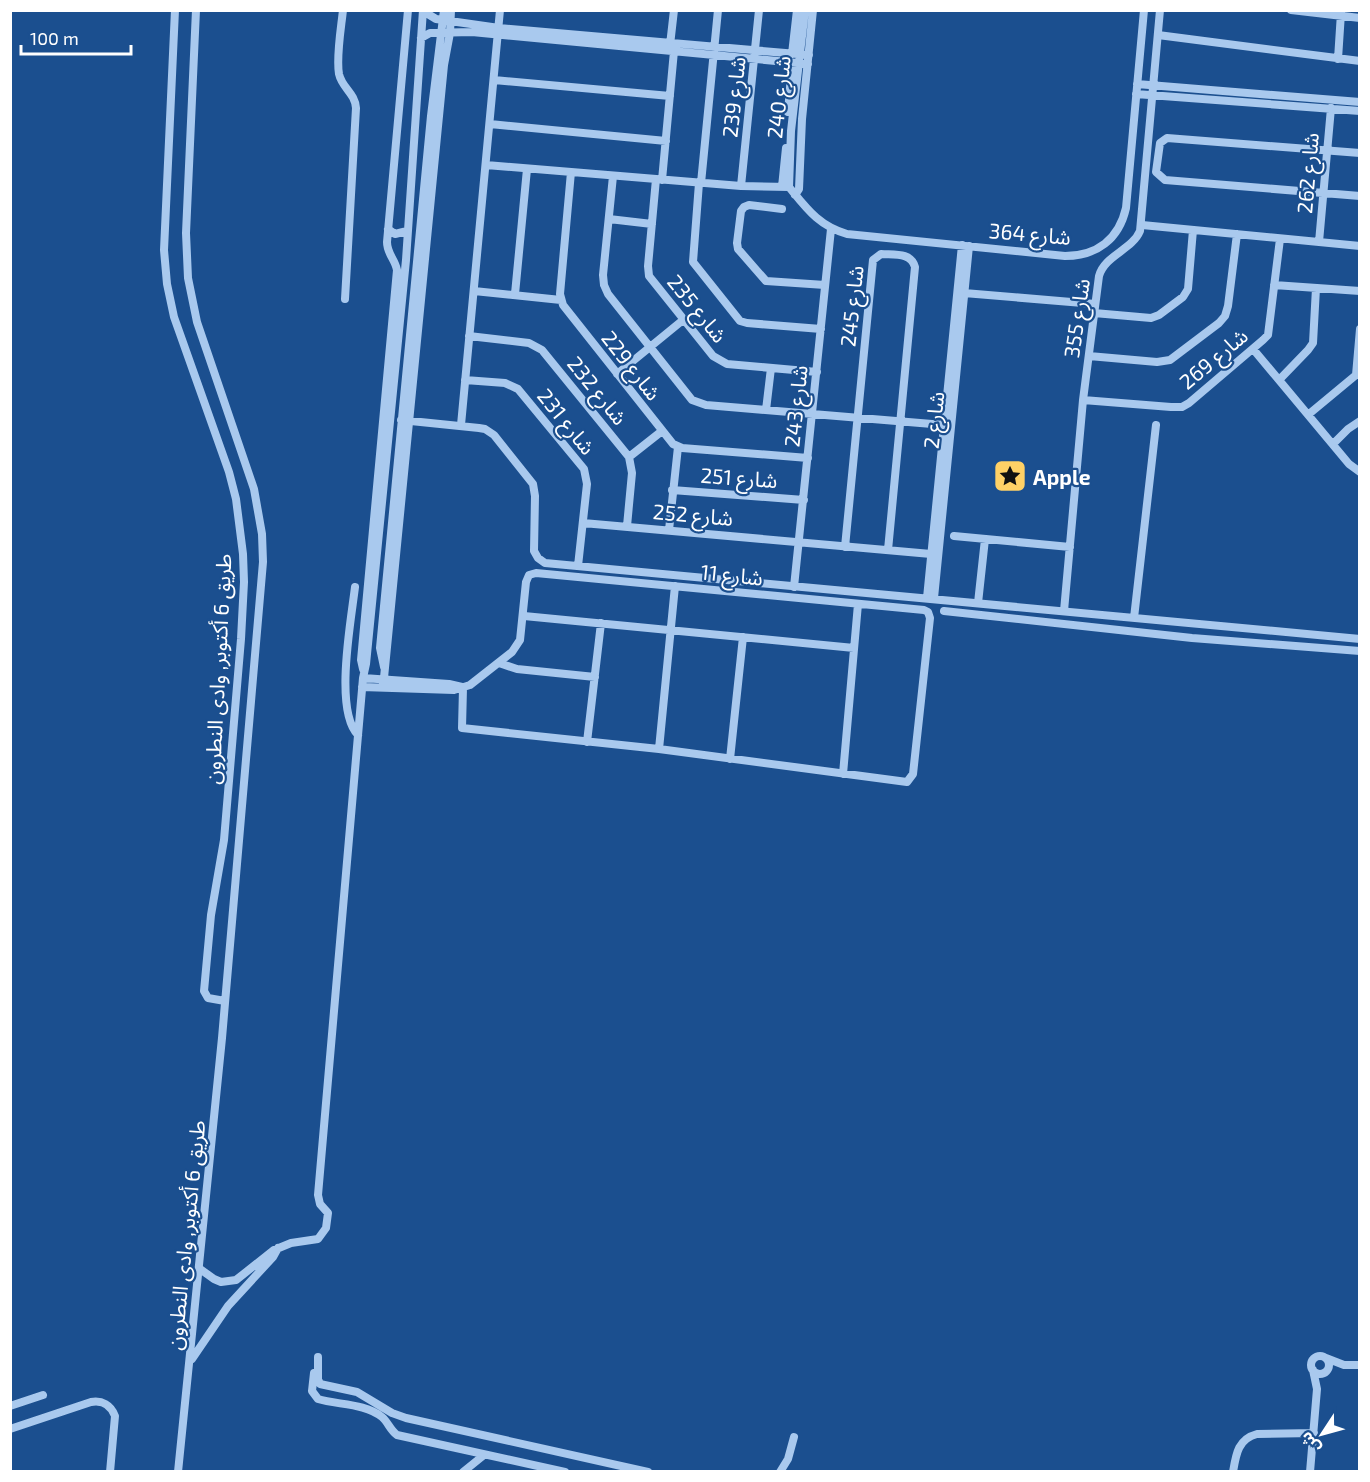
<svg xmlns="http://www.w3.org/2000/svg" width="1370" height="1482" viewBox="0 0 1370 1482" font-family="'Exo 2','Noto Sans Arabic',sans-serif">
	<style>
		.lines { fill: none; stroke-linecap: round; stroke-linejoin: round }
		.minor { stroke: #a9c9ee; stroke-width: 8 }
		.labels { text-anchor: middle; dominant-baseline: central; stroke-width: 4.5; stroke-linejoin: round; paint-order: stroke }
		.street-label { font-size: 21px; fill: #fff; stroke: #1b4f8f }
		.poi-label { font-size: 21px; font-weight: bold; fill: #fff; stroke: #1b4f8f; text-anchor: start }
	</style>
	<rect width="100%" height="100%" fill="#1b4f8f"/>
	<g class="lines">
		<path class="minor" d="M175 10 164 250 167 284 174 317 229 472 236 499 243 554 244 582 241 639 224 840 211 915 204 991 208 998 225 1001
			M343 10C341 29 336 57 339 74 342 88 355 93 356 108L345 299
			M1291 10 1360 18
			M423 11 436 19 499 28 809 55
			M1158 35 1360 61
			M421 38 430 33 472 32 808 64
			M670 45 674 10
			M792 54 797 10
			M1338 59 1341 13
			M494 80 670 96
			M1137 84 1360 102
			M1136 94 1360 111
			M788 112 792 63
			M490 124 666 141
			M1360 153 1167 138 1160 143 1156 172 1165 180 1360 196
			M486 165 741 186 789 187
			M571 172 560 294 563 305 673 444 682 448 808 458
			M613 176 603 275 604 285 608 294 692 400 706 405 944 425
			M656 179 648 266 649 276 713 356 727 364 817 372
			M662 180 674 51
			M699 183 693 262 740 321 747 323 821 329
			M701 183 718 10
			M741 186 759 10
			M782 187 786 148
			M789 187C807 209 819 226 847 234L1065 256C1097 256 1119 239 1126 208L1144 10
			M789 187 791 131 805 10
			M795 195 799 189 802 119 813 10
			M782 209 749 205 744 207 741 211 737 243 738 249 766 281 825 285
			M609 219 652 224
			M1142 225 1360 246
			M388 229 395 234 407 231
			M1319 242 1331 108
			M1274 285 1360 291
			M474 291 561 300
			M964 293 1095 304
			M515 294 527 169
			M1094 313 1151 318 1159 315 1183 297 1188 289 1193 230
			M469 336 529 343 542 350 629 457 632 473 627 526
			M1253 349 1349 464 1360 472
			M1089 356 1157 362 1170 360 1219 323 1225 316 1228 306 1237 234
			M617 374 683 320
			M1356 375 1360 329
			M1280 379 1308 350 1313 343 1316 288
			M465 380 505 383 518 389 584 469 587 484 578 566
			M1083 400 1171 407H1182L1189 403 1263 340 1268 335 1280 239
			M766 410 771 368
			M1309 414 1356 375H1360
			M401 420 479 428 485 429 494 435 533 484 535 496 534 551 538 558 545 563C816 590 1088 614 1360 639
			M461 425 500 10
			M1333 444 1348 429 1360 421
			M629 457 662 431
			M672 490 804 500
			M583 523 931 554
			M669 530 678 447
			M954 536 1070 547
			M845 547 873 260 881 254C894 255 911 252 915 267L888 550
			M355 587C351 621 334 711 358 735
			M794 587 831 229
			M927 598 962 245
			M934 598 969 246
			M978 603 985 539
			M944 611 1192 638 1360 651
			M1064 611 1083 400 1099 276C1105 255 1132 250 1140 231L1160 10
			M524 616 854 648
			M1134 618 1156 425
			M499 663 517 669 595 677
			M384 667 380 648 431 116 444 10
			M363 669 361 660 397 270C395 259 387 254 387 242L408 10
			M363 678 449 684 462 687
			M362 687 454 690 470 685 512 652 520 640 526 582 529 575 536 573 924 610 928 612 930 618 913 774 907 782 659 749 462 728 463 688
			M383 688 444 65 450 33 451 10
			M587 742 601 623
			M659 749 675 586
			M730 759 743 637
			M843 774 858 604
			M200 1269 214 1279 221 1282 236 1280 274 1250 291 1243 318 1239 326 1228 328 1213 320 1204 318 1195 363 678 366 664 406 260 423 10
			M1311 1365a9 9 0 1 1 18 0a9 9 0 1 1-18 0Z
			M318 1357V1379L320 1384 357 1392 392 1413 406 1418 648 1472
			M1326 1358 1344 1365H1360
			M192 1359 228 1306 273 1257 278 1248
			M314 1373 312 1391 318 1399C337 1405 365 1403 382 1417 388 1422 390 1430 397 1435L565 1472
			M10 1406 43 1395
			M10 1429 91 1402C102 1400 111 1405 115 1416L110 1472
			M178 1472 222 1038 263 562 262 534 254 489 197 322 188 278 186 233 196 10
			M463 1472 484 1455
			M780 1472 788 1459 794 1437
			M1233 1472C1236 1454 1238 1439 1257 1434L1314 1433
			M1310 1472 1317 1389 1313 1370"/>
	</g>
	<defs>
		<symbol id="sight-square" viewBox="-11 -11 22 22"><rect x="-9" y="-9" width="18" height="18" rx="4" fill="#ffd166" stroke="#1b4f8f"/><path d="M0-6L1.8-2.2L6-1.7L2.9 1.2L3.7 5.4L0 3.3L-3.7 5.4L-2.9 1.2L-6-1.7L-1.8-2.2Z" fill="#111"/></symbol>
	</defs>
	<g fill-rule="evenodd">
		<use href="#sight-square" x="991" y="457" width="38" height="38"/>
	</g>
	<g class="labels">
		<g class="street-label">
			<text transform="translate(733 97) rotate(-84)">شارع 239</text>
			<text transform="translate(778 97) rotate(-84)">شارع 240</text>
			<text transform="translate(1307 173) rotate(-85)">شارع 262</text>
			<text transform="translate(1030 233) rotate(5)">شارع 364</text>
			<text transform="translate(851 306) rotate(-84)">شارع 245</text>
			<text transform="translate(698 308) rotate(51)">شارع 235</text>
			<text transform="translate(1076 318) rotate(-82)">شارع 355</text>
			<text transform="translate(1213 358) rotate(-40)">شارع 269</text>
			<text transform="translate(632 365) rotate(52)">شارع 229</text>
			<text transform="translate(598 390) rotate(51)">شارع 232</text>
			<text transform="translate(795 406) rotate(-84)">شارع 243</text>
			<text transform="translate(933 420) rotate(-84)">شارع 2</text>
			<text transform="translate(567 421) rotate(51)">شارع 231</text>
			<text transform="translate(739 477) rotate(4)">شارع 251</text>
			<text transform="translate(693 514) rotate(5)">شارع 252</text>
			<text transform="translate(732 574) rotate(6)">شارع 11</text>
			<text transform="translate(217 669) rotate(-87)">طريق 6 أكتوبر, وادى النطرون</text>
			<text transform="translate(185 1235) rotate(-84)">طريق 6 أكتوبر, وادى النطرون</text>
		</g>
		<g class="poi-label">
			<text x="1033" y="476">Apple</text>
		</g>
	</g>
	<rect width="1370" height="1482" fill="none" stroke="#ffffff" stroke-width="24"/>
	<g transform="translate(1322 1434) rotate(234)" stroke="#1b4f8f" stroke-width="4.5" paint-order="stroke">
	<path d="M0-4.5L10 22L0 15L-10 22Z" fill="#ffffff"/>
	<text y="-9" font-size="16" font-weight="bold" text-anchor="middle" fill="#ffffff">ش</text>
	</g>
	<path d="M21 45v9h110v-9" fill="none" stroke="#ffffff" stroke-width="3"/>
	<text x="30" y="45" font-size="18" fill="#ffffff" stroke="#1b4f8f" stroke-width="4.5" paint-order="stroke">100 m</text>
</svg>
